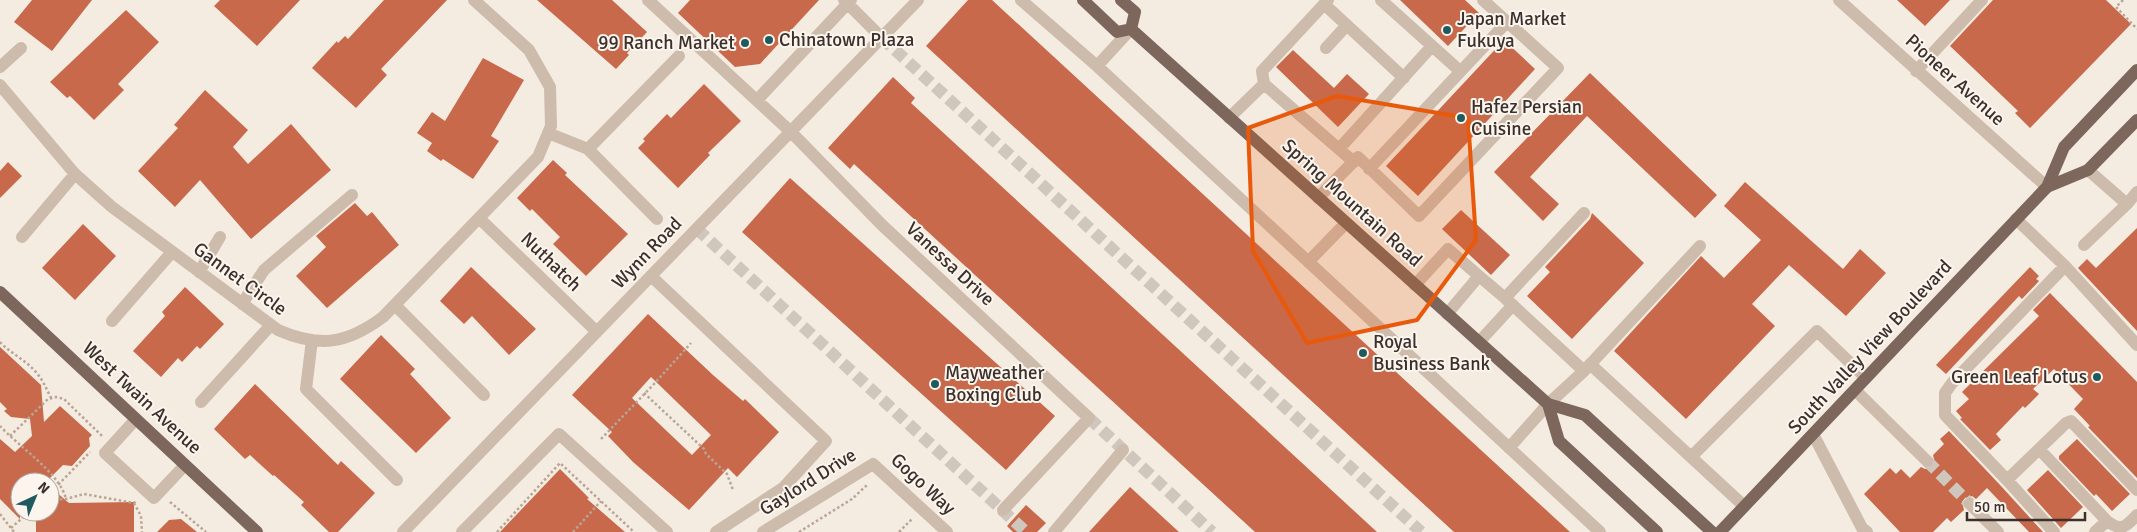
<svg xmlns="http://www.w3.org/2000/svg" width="2137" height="532" viewBox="0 0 2137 532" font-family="Signika,sans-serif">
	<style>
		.building { fill: #c8694b; fill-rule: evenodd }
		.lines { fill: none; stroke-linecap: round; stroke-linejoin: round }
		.minor-tunnel { stroke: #cfc6bd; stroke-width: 12; stroke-dasharray: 12 6; stroke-linecap: butt }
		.path { stroke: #b9a596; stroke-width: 2.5; stroke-dasharray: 2.5 2.5; stroke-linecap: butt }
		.minor { stroke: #cdbbac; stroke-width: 12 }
		.major { stroke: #7d675c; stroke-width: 12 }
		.marked { fill: #e8590c; fill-opacity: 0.2; stroke: #e8590c; stroke-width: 4; stroke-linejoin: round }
		.poi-dot { fill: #1f5a5e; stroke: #fbf5ee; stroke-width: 2 }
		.labels { text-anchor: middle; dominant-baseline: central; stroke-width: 4; stroke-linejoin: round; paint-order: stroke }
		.poi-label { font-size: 19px; fill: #3b302b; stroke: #fbf5ee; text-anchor: start }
		.street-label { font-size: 19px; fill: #3b302b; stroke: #fbf5ee }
	</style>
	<rect width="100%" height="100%" fill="#f4ebe1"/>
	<path class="building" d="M32 0H92L52 51 14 22Z
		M220 0H300L257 46 214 6Z
		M384 0H447L381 69 387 75 356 108 312 68 337 41 338 43 345 36 348 39Z
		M537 0H612L647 32 627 53 629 55 616 69Z
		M690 0H819L760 64 735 67 678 13Z
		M968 0H992L1570 532H1454L926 46Z
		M1400 0H1465L1479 13 1448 46Z
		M1897 0H1950L1925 26Z
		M1993 0H2106L2131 24 2030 128 2015 113 2018 111 1950 46Z
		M126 10 159 42 118 84 124 90 94 120 70 96 67 98 50 82Z
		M1504 40 1535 69 1418 196 1386 166Z
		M1293 50 1334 88 1347 74 1369 94 1338 127 1276 67Z
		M483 58 524 80 491 136 499 141 473 179 443 159 441 161 427 151 432 143 417 133 432 112 445 121Z
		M1590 73 1717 195 1695 218 1587 116 1530 177 1559 204 1543 221 1494 172Z
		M893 77 915 98 911 103 1377 532H1255L854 164 850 169 828 148Z
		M704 84 741 121 708 153 710 155 678 188 638 148 645 141 643 139 667 114 671 118Z
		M205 90 248 130 233 147 248 164 291 124 331 170 251 239 200 180 175 207 138 171 178 128 174 125Z
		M553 160 567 173 565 175 628 234 586 276 553 244 560 237 532 209 530 211 517 198Z
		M8 162 22 176 0 198V171Z
		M790 178 1055 416 1006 470 742 232Z
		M1745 182 1843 269 1860 249 1886 273 1846 316 1789 265 1752 304 1775 326 1686 419 1614 351 1701 256 1724 278 1761 240 1724 206Z
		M355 203 367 216 372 212 399 245 327 308 296 276 326 247 316 236Z
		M1461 210 1510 255 1491 275 1442 229Z
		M1592 213 1644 263 1572 339 1527 296 1550 272 1545 267 1590 219Z
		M83 224 116 256 75 300 42 268Z
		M2137 228V331L2078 268 2087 259 2096 268Z
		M471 267 536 329 509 355 472 316 464 324 440 301Z
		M2030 267 2039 276 2036 279 2039 281 2022 299 2019 296 1946 374 1936 365Z
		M185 287 224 324 200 349 197 346 182 362 178 358 161 377 133 351 165 316 162 312Z
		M2050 293 2137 382V478L2088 427 2090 426 2074 409 2083 399 2054 369 2033 389 2039 394 2025 408 2023 406 1996 434 2001 440 1990 450 1960 419 1962 418 1956 411 1969 399 1962 392 2039 316 2033 310Z
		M648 314 713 375 743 401 745 399 779 432 737 477 728 468 689 510 633 462 608 436 612 432 572 395ZM651 377 711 435 692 455 632 398Z
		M381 335 415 369 410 374 451 418 416 453 340 379Z
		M0 347 41 385 44 422 60 406 92 435 89 438 90 446 72 466 63 465 46 482H20V519L0 499V439L15 452 32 436 30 419 11 417 4 411 7 409 0 402Z
		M255 384 338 465 341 461 375 493 338 532H329L301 505 304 502 274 475 273 476 250 455 245 459 214 429Z
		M1949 431 2001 486 2043 532H2029L1987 488 1976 499 1972 496 1965 498 1962 502 1964 510 1951 522 1947 518 1933 532H1900L1864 494 1890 468 1896 474 1901 469 1910 478 1921 467 1925 469 1932 467 1935 463 1933 455 1944 444 1940 439Z
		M2077 439 2130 494 2112 511 2096 494 2094 496 2059 459V456Z
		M560 469 589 498 587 499 625 532H500Z
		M2048 470 2083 507 2061 528 2027 490Z
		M50 487 69 503 134 502V532H36V512H50Z
		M1130 487 1179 532H1089Z
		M1026 505 1046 523 1037 532H1013L1007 526Z
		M181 519 197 532H157L169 520Z"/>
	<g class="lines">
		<path class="minor-tunnel" d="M882 38 1421 532
			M697 229 1026 532
			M1089 418 1212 532
			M1927 461 1970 504"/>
		<path class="path" d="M2123 0 2116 7 2137 29
			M0 342C10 353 24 359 34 370 42 378 46 388 51 398
			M644 393 704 449 706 454 727 474 733 490
			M0 426C18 446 60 473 66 499
			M10 436 48 399 56 397 64 399 102 436
			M601 439 654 384 691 343
			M50 490 59 484 90 452
			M50 500 66 499 84 494 134 503 136 501
			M170 502 206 532
			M134 503 141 516 142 532
			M0 514 14 532
			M11 528 29 512
			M497 532 560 463 634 532
			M573 532 601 501
			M799 532 852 499 867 485
			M899 532 912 519"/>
		<path class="minor" d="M648 0 791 132 882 225 1089 418 1003 510
			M844 0 882 38
			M1021 0 1097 66 1600 532
			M1381 0 1460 71
			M1839 0 2047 187
			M1324 4 1404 78
			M1326 48 1347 25
			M1097 66 1131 29
			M0 67 21 48
			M1916 71 1982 0
			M1264 84 1354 162
			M0 85 75 174 112 207 278 330C319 348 347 344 383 317L538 157 551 126 550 87 529 50 474 0
			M757 100 851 0
			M1229 118 1264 84 1262 71 1328 0
			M548 133 588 149 657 219
			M588 149 679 56
			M1339 149 1432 46
			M1369 169 1507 22
			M2088 170 2127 204 2137 192
			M1318 198 1358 157 1419 216 1558 68 1483 0
			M1584 213 1505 298 1584 371
			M479 218 597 332
			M2016 219 2065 266 2137 345
			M22 237 75 174
			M2084 245 2127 204
			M1308 262 1346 223
			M2065 266 1952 383 1945 393V415L2007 480 2039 449 2107 521 2095 532
			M199 272 220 237
			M651 276 826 441 783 488 716 532
			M1415 285 1448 249 1479 276
			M242 304 264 270 352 195
			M395 305 484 395
			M1447 314 1479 276 1505 298
			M112 321 172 252
			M312 340 306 389 397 480
			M1479 342 1513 305
			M1590 364 1691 457
			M1855 390 1927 461
			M201 402 271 325
			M136 419 105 453 154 498 185 465
			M1813 434 1862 528 1867 532
			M1509 448 1548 404 1584 371 1700 246
			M2039 449 2066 423 2071 421 2137 490
			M2007 480 2054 532
			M1970 504 1998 532
			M1744 506 1691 457 1817 331 1866 378
			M2107 521C2122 532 2125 527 2137 515
			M403 532 918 0
			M462 532 559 434 667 532
			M763 532 873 464 947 532
			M1054 532 1123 450"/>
		<path class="major" d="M1083 0 1117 32 1131 29
			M1121 0 1135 12 1131 29
			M1131 29 1548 404 1585 415 1712 532
			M2047 187 2088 170 2137 120
			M0 292 257 532
			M1548 404 1559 441 1657 532
			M1720 532 2047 187 2064 147 2137 70"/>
	</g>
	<path class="marked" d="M1337 96 1468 118 1476 240 1417 320 1307 343 1253 251 1248 128Z"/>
	<g class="poi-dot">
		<circle cx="1447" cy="30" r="5"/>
		<circle cx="769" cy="40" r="5"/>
		<circle cx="745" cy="43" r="5"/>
		<circle cx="1461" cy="118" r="5"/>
		<circle cx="1363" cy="353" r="5"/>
		<circle cx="2097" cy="377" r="5"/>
		<circle cx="935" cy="384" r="5"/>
	</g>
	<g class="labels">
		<g class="poi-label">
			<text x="1457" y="19">Japan Market<tspan x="1457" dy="22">Fukuya</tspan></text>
			<text x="779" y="40">Chinatown Plaza</text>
			<text x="735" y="43" text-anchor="end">99 Ranch Market</text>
			<text x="1471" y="107">Hafez Persian<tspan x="1471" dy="22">Cuisine</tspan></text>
			<text x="1373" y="342">Royal<tspan x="1373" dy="22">Business Bank</tspan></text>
			<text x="945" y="373">Mayweather<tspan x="945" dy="22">Boxing Club</tspan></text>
			<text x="2087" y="377" text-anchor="end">Green Leaf Lotus</text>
		</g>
		<g class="street-label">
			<text transform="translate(1955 80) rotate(42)">Pioneer Avenue</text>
			<text transform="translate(1352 203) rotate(42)">Spring Mountain Road</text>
			<text transform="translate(647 253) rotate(-46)">Wynn Road</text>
			<text transform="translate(551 262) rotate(44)">Nuthatch</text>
			<text transform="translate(950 264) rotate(43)">Vanessa Drive</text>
			<text transform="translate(240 279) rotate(36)">Gannet Circle</text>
			<text transform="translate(1870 347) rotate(-47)">South Valley View Boulevard</text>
			<text transform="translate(142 398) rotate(43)">West Twain Avenue</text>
			<text transform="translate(808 482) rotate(-32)">Gaylord Drive</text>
			<text transform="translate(923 484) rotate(43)">Gogo Way</text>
		</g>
	</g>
	<g transform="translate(35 497) rotate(44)"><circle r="24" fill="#fbf5ee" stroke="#aea6a0"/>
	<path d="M0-4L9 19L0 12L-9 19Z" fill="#1f5a5e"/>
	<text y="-8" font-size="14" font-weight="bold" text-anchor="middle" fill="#3b302b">N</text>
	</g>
	<path d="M1967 512v8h118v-8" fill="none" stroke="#3b302b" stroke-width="2.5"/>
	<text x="1974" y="512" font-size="15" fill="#3b302b" stroke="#fbf5ee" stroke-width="4" paint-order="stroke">50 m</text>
</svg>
